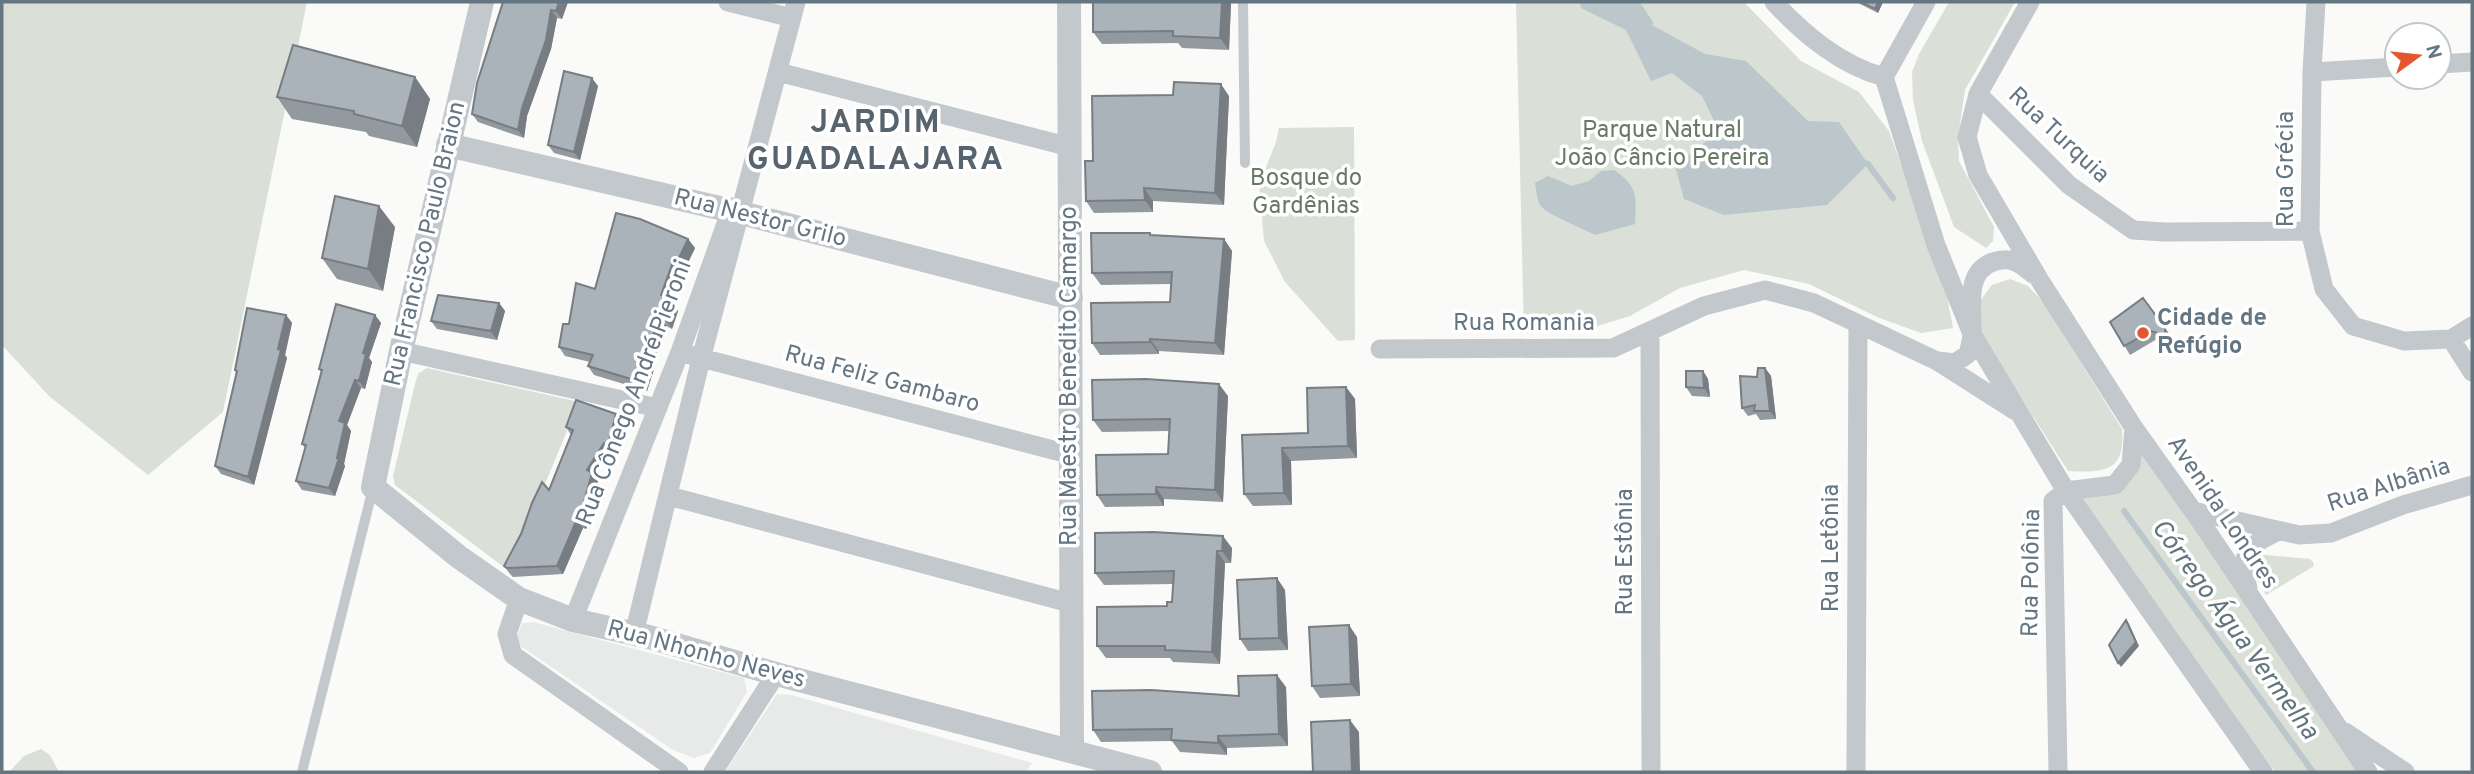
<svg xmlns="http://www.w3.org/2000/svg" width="2474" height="774" viewBox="0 0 2474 774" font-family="Overpass,sans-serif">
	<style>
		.built { fill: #e8e9e9 }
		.green { fill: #dadfd7 }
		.water { fill: #bbc7cb }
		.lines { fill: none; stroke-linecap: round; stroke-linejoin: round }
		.stream { stroke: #bbc7cb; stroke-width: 6 }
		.service { stroke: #c3c8cc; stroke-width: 10 }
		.minor { stroke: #c3c8cc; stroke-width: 19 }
		.tertiary { stroke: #c3c8cc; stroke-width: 24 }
		.wall { fill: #929a9f }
		.shaded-wall { fill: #777d82 }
		.building { fill: #aab3b9; stroke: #777d82; stroke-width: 2 }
		.poi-dot { fill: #e4572e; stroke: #fff; stroke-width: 2.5 }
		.labels { text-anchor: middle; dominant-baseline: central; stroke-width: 7; stroke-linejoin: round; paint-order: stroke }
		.park-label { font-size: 24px; fill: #687a64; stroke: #fff }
		.street-label { font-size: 24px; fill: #657683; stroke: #fff }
		.poi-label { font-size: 24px; font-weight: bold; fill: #657683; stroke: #fff; text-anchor: start }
		.water-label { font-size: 26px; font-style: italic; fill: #60757c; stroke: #fff }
		.district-label { font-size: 32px; font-weight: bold; letter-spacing: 2px; fill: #57646e; stroke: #fff }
	</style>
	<rect width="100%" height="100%" fill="#fafaf8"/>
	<path class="built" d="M533 622 744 678 747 692 710 753 694 758 673 750 522 647 516 639 522 623Z
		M777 694 791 695 1032 763 1026 772H725Z"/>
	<path class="green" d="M2 2H307L223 412 148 475 49 396 2 345Z
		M1516 2H1744L1801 61 1859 92 1889 131 1945 286 1953 328 1921 333 1877 317 1809 284 1744 270 1680 288 1630 316 1578 332 1524 333Z
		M1949 2H2015L1965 90 1958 137 1959 161 1994 227 1993 241 1986 248 1954 227 1922 141 1913 100 1912 72 1919 54Z
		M1354 127 1355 340 1338 341 1285 282 1264 241 1259 185 1276 142 1279 128Z
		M2010 279 2028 286 2043 302 2122 429C2126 472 2104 473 2068 471L1981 335 1979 302 1992 285Z
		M427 368 579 402 509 571 395 485 393 476 415 384 418 374Z
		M2139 446 2360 772H2275L2070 493 2118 486Z
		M2256 554 2310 559 2313 562 2314 566 2266 595 2250 568Z
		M41 749 50 755 59 772H9L24 756Z"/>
	<path class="water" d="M1580 2H1636L1650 24 1705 54 1746 61 1808 121 1839 122 1868 164 1827 205 1724 215 1684 199 1675 166 1719 131 1702 96 1672 73 1651 81 1626 30 1581 8Z
		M1614 170C1639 187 1636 197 1635 224L1595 235C1583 228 1545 214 1540 205 1537 199 1536 189 1535 183L1548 176 1572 186 1589 181 1601 171Z"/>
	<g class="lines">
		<path class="stream" d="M1636 2 1650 23
			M1863 162 1868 164 1893 198
			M2124 511 2313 772"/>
		<path class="service" d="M1243 2 1245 163
			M302 772 373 488"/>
		<path class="minor" d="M728 2 792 18
			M1774 2C1803 34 1842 66 1884 77
			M1926 2 1884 77 1936 245 1972 334 2066 491 2263 772
			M2030 2 1978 94 1967 137 1978 175 2039 279 2134 428 2201 522 2368 772
			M2316 2 2312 72 2310 231 2324 289 2353 326 2404 341 2451 339 2472 326
			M2439 64 2472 62
			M778 72 1070 147
			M2312 72 2397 67
			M1978 94 2069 185 2133 230 2164 232 2310 231
			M1650 332 1651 772
			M2451 339 2472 372
			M1380 349 1613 348 1704 306 1765 290 1814 303 1937 361 2014 410
			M401 351 658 408
			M690 355 1072 455
			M1938 361 1955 363 1968 354C1970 347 1972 339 1972 332 1973 308 1964 272 1993 262 2011 256 2020 263 2033 274
			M669 496 1070 603
			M2193 511 2299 535 2331 533 2403 505 2472 485
			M2248 588C2237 555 2249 544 2279 531
			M519 599 507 634 513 655 679 772
			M573 620 680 352 732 207
			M634 634 701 359 796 2
			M2345 732 2405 772
			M713 772 776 674
			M1856 772 1858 325
			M2058 772 2053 501 2066 491 2115 485 2131 465 2134 428"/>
		<path class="tertiary" d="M482 2 401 351 373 487 459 557 519 599 573 620 649 637 776 674 1150 772
			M1069 2 1072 751
			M448 145 741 213 1071 298"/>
	</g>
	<path class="wall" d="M503 2H568L562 19 557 18 551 49 527 116 524 138 478 122 472 114Z
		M1856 2H1883L1878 13Z
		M1231 3 1229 50 1182 48 1178 43 1102 44 1093 32Z
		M415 77 430 99 417 147 369 136 366 132 292 119 277 97Z
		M598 86 580 160 554 153 548 145Z
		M1229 96 1224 205 1153 201V212L1094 213 1086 201 1093 161Z
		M395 227 383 291 337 279 322 258Z
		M1152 235 1224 239 1232 251 1224 355 1159 351V354L1100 355 1092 343 1170 302 1171 284 1101 285 1092 273Z
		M688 239 695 248 685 269 680 268 669 300 672 302 678 311 672 329 666 326 655 357 657 360 647 391 594 375 588 366 590 362 565 356 559 347 569 324Z
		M499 303 505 311 497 340 437 329 431 321Z
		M286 315 292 323 285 355 287 358 254 485 221 474 215 466 236 373 235 370Z
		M375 315 381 323 369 358 372 362 365 389 361 388 347 425 351 431 344 464 345 466 335 496 302 490 296 481 305 448 302 444 321 372 319 369Z
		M2110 322 2171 336V343L2157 339 2130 355Z
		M1765 368 1771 376 1776 419 1760 420 1756 414 1748 416 1742 408 1757 377Z
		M1703 371 1708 379 1710 397 1692 396 1686 387Z
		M1346 387 1355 399 1357 458 1291 461 1292 505 1253 506 1244 494 1242 435 1308 433Z
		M1228 396 1223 502 1164 499V506L1105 507 1097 495 1168 454 1169 431 1102 432 1093 420Z
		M622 422 614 453 610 451 594 476 598 481 591 507 594 512 586 529 583 528 563 574 513 577 510 574 504 566 549 490 571 435 566 427Z
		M1232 548 1231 563H1225L1220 664 1173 662 1170 658H1106L1097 646 1172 602 1173 584 1104 585 1095 573Z
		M1285 590 1288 650 1248 651 1240 639Z
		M1357 637 1360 696 1320 698 1312 686Z
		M1286 687 1288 746 1227 748V755L1180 752 1172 741 1101 742 1093 730 1239 696Z"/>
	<path class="shaded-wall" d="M559 2H568L562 19 556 11Z
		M1222 2H1230L1231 3 1229 50 1220 38Z
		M1878 2H1883L1878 13 1875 9Z
		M551 10 557 18 551 49 527 116 524 138 518 130 522 108Z
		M415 77 430 99 417 147 402 126Z
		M592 78 598 86 580 160 574 152Z
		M1221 84 1229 96 1224 205 1215 193Z
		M1144 188 1153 201V212L1145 200Z
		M379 206 395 227 383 291 368 269Z
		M688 239 695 248 685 269 678 260Z
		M1224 239 1232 251 1224 355 1215 343Z
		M674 259 680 268 668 304 661 295Z
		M672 302 678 311 672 329 666 320Z
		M499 303 505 311 497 340 491 331Z
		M286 315 292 323 285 355 287 358 254 485 248 477Z
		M375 315 381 323 369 358 372 362 365 389 359 381 363 353Z
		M660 317 666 326 655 357 657 360 647 391 641 382 648 349Z
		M2165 328 2171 336V343L2165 335Z
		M1150 339 1159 351V354L1150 342Z
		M1765 368 1771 376 1776 419 1770 411Z
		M1703 371 1708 379 1710 397 1704 388Z
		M355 380 361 388 347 425 351 431 344 464 345 466 335 496 329 488 337 458 339 421Z
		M1219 384 1228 396 1223 502 1215 490Z
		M1346 387 1355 399 1357 458 1348 446Z
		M616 414 622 422 614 453 608 445Z
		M604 443 610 451 594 476 598 481 591 507 594 512 586 529 580 520 584 502 587 470Z
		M1282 448 1291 461 1292 505 1284 493Z
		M1156 487 1164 499V506L1156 494Z
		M577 519 583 528 563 574 557 566Z
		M1223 536 1232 548 1231 563 1222 551Z
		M1217 551 1225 563 1220 664 1212 652Z
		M1277 578 1285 590 1288 650 1279 638Z
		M2126 620 2129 624 2139 646 2121 667 2118 663Z
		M1349 625 1357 637 1360 696 1351 684Z
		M1277 675 1286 687 1288 746 1279 734Z
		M1350 720 1359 732 1360 772H1352Z
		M1218 736 1227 748V755L1218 743Z"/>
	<path class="building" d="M503 2H559L556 11 551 10 546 40 522 108 518 130 472 114 477 83Z
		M1093 2H1222L1220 38 1173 36V31L1093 32Z
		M1861 2H1878L1875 9Z
		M293 45 415 77 402 126 354 114V111L277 97Z
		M564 71 592 78 574 152 548 145Z
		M1174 82 1221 84 1215 193 1144 188 1145 200 1086 201 1085 161H1093L1092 96 1173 95Z
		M335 196 379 206 368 269 322 258Z
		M616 213 640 219 688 239 678 260 674 259 661 295 672 302 666 320 660 317 648 349 651 351 641 382 588 366 593 355 559 347 563 324H569L576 283 595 289Z
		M1091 233H1150V235L1224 239 1215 343 1150 339V342L1092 343 1091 303 1170 302 1172 272 1092 273Z
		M438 295 499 303 491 331 431 321Z
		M2143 298 2165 328V335L2151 331 2124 346 2110 322Z
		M336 304 375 315 363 353 366 354 359 381 355 380 339 421 345 423 337 458H339L329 488 296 481 306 445 302 444 322 370 319 369Z
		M247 308 286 315 278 349 281 350 248 477 215 466 237 371 235 370Z
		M1758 368H1765L1770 411H1754L1755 405 1742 408 1740 376 1757 377Z
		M1686 371H1703L1704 388 1686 387Z
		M1146 379 1219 384 1215 490 1156 487V494L1097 495 1096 455 1168 454 1170 419 1093 420 1092 380Z
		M1346 387 1348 446 1282 448 1284 493 1244 494 1242 435 1308 433 1307 388Z
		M576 400 616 414 608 445 604 443 587 470 592 473 584 502 589 504 580 520 577 519 557 566 507 568 504 566 521 534 532 503 542 482 549 490 573 430 566 427Z
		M1153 532 1223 536 1222 551H1217L1212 652 1165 650V646H1097V607L1167 606V602H1172L1174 571 1095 573V533Z
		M1277 578 1279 638 1240 639 1237 580Z
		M2126 620 2136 642 2118 663 2109 645Z
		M1349 625 1351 684 1312 686 1309 627Z
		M1277 675 1279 734 1218 736V743L1171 740 1172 729 1093 730 1092 691 1151 690 1239 696 1238 676Z
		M1350 720 1352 772H1313L1311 722Z"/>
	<circle class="poi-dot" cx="2143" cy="333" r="7"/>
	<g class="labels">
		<g class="park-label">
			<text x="1662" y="131">Parque Natural<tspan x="1662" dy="28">João Câncio Pereira</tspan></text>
			<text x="1306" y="179">Bosque do<tspan x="1306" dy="28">Gardênias</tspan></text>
		</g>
		<g class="street-label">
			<text transform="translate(2058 136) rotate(43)">Rua Turquia</text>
			<text transform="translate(2287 169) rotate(-90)">Rua Grécia</text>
			<text transform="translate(760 219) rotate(14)">Rua Nestor Grilo</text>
			<text transform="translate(426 244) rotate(-77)">Rua Francisco Paulo Braion</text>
			<text x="1524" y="324">Rua Romania</text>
			<text transform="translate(1070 376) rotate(-90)">Rua Maestro Benedito Camargo</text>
			<text transform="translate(882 380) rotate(15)">Rua Feliz Gambaro</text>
			<text transform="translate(635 393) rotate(-69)">Rua Cônego André Pieroni</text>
			<text transform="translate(2389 486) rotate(-18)">Rua Albânia</text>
			<text transform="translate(2222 513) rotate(56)">Avenida Londres</text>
			<text transform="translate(1832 548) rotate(-90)">Rua Letônia</text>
			<text transform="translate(1626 552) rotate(-90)">Rua Estônia</text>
			<text transform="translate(2032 573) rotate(-89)">Rua Polônia</text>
			<text transform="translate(706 655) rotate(15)">Rua Nhonho Neves</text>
		</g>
		<g class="poi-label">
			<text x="2157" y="319">Cidade de<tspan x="2157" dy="28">Refúgio</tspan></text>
		</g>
		<g class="water-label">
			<text transform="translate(2234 630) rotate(54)">Córrego Água Vermelha</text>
		</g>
		<g class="district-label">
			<text x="876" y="124">JARDIM<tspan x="876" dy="37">GUADALAJARA</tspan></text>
		</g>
	</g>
	<rect width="2474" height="774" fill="none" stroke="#657683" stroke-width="7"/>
	<g transform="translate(2418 56) rotate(75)"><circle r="33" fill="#ffffff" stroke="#c1c8cd" stroke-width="2"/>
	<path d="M0-5L12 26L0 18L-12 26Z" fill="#e4572e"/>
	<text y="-10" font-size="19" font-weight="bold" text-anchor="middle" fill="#657683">N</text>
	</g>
</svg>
